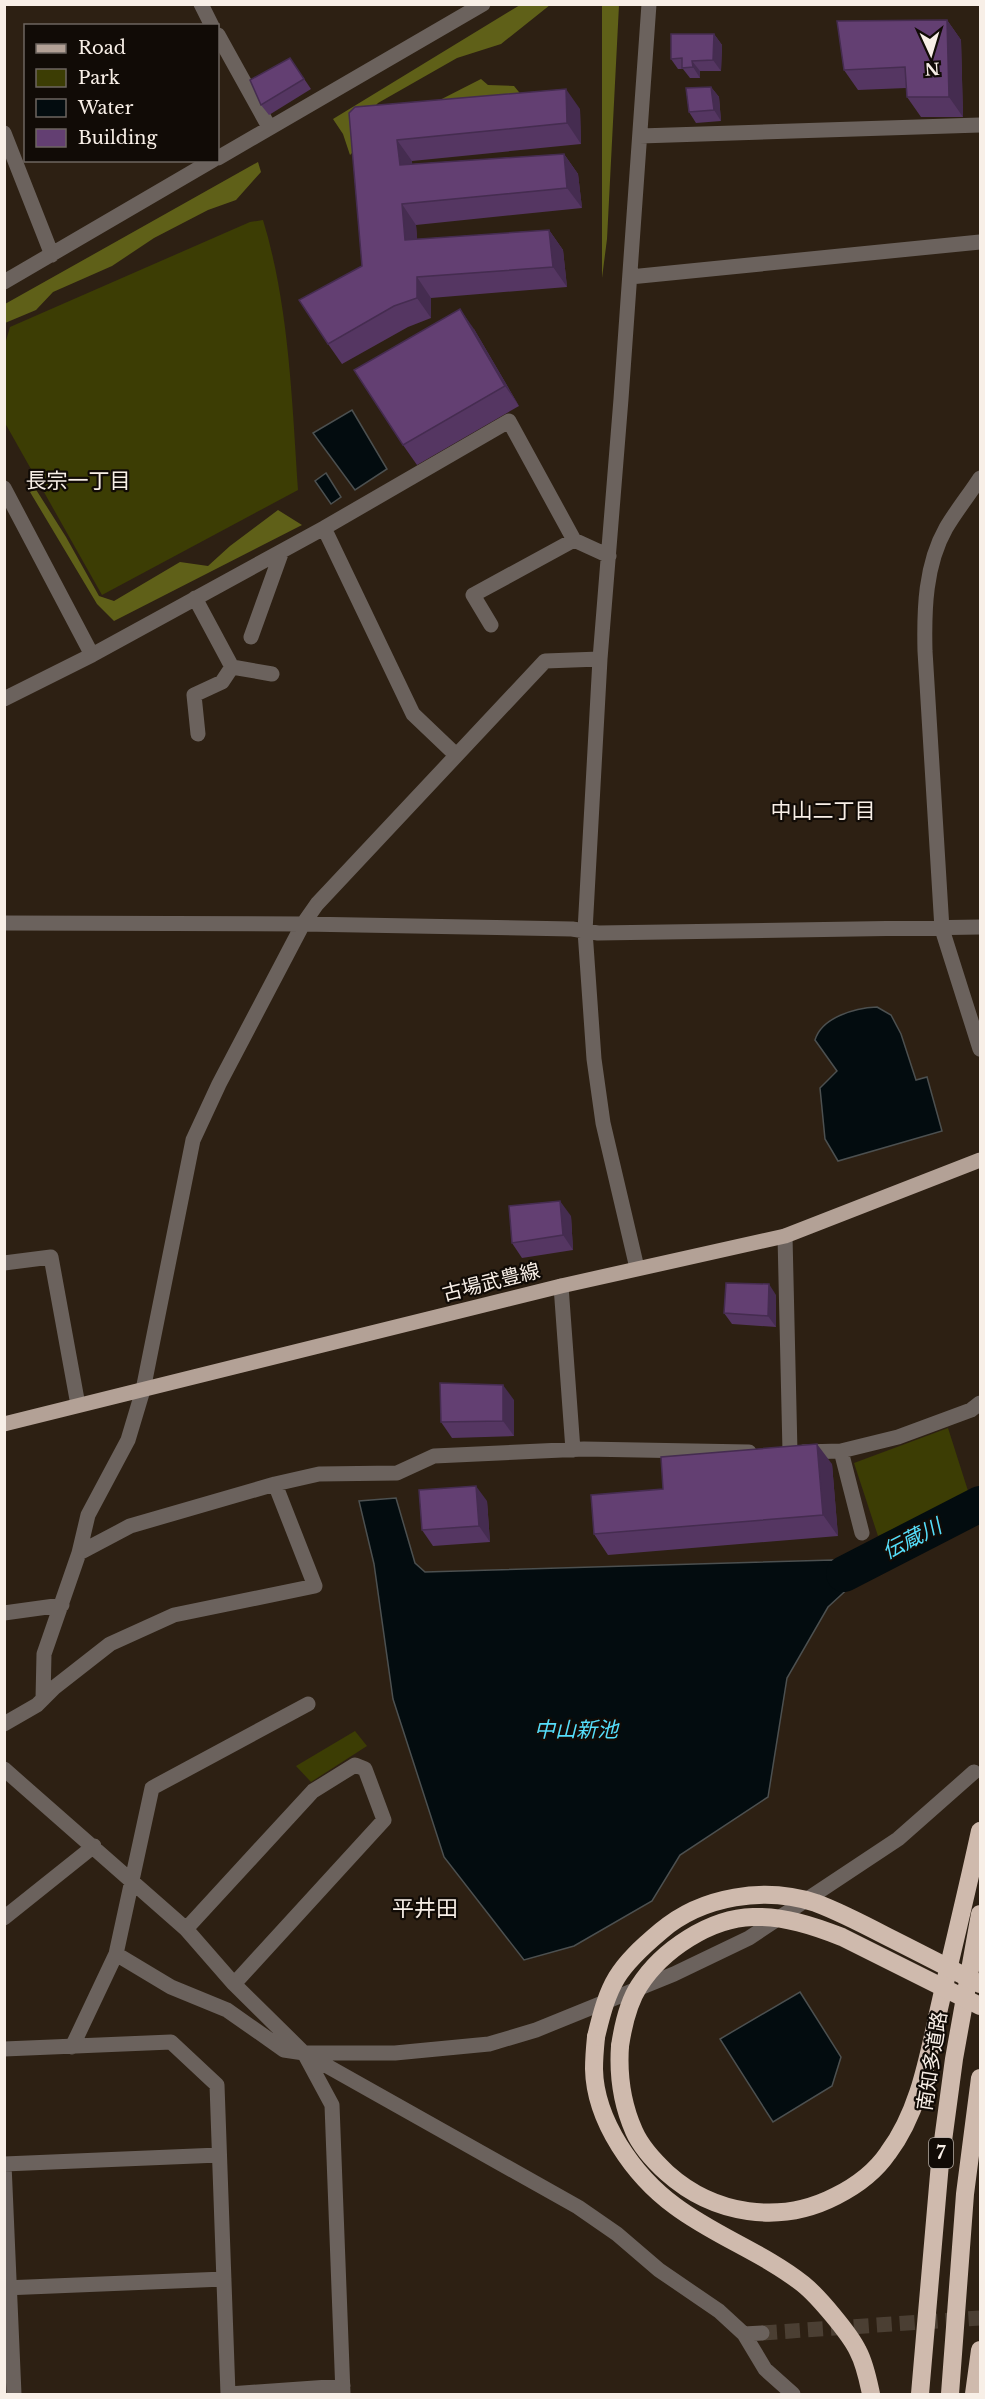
<svg xmlns="http://www.w3.org/2000/svg" width="985" height="2399" viewBox="0 0 985 2399" font-family="'Libre Baskerville','Noto Sans JP',serif">
	<style>
		.green { fill: #3c3d04 }
		.forest { fill: #5f6018 }
		.water { fill: #030c0f; stroke: #4c5050; stroke-width: 1.5 }
		.lines { fill: none; stroke-linecap: round; stroke-linejoin: round }
		.river { stroke: #030c0f; stroke-width: 36 }
		.minor-tunnel { stroke: #4b3f33; stroke-width: 15; stroke-dasharray: 15 8; stroke-linecap: butt }
		.minor { stroke: #6b625d; stroke-width: 15 }
		.major { stroke: #b3a196; stroke-width: 15 }
		.highway { stroke: #cfbaad; stroke-width: 18 }
		.highway-bridge { stroke: #cfbaad; stroke-width: 18 }
		.wall { fill: #553662 }
		.shaded-wall { fill: #452c50 }
		.building { fill: #633f72; stroke: #452c50; stroke-width: 1.5 }
		.labels { text-anchor: middle; dominant-baseline: central; stroke-width: 4.5; stroke-linejoin: round; paint-order: stroke }
		.shield { fill: #110b06; stroke: #b3aba4; stroke-width: 1.5 }
		.shield-label { font-size: 18px; font-weight: bold; fill: #f8efe7 }
		.street-label { font-size: 20px; fill: #f8efe7; stroke: #110b06 }
		.neighbourhood-label { font-size: 21px; fill: #f8efe7; stroke: #110b06 }
		.water-label { font-size: 21px; font-style: italic; fill: #55ddf9; stroke: #110b06 }
		.quarter-label { font-size: 22px; fill: #f8efe7; stroke: #110b06 }
	</style>
	<rect width="100%" height="100%" fill="#2d2013"/>
	<path class="green" d="M263 220C289 305 292 401 298 490L102 595 5 423V344L10 327 250 222Z
		M948 1428 969 1494 878 1536 854 1463Z
		M355 1731 367 1746 311 1782 296 1766Z"/>
	<path class="forest" d="M520 5H550L501 44 457 58 378 103 354 128 356 149 350 155 343 134 333 119Z
		M602 5H619L607 239 602 278Z
		M481 79 488 85 514 86 523 97 428 106Z
		M258 162 261 172 236 200 208 210 154 238 112 266 53 292 36 310 5 323V304Z
		M35 488 66 537 99 596 114 601 180 562 208 566 230 546 278 510 302 525 114 621 97 604 30 492Z"/>
	<path class="water" d="M352 410 387 469 355 490 313 433Z
		M326 473 341 497 331 504 315 481Z
		M877 1007 891 1015 901 1034 916 1080 927 1077 942 1131 838 1161 825 1139 820 1088 837 1071 815 1040C822 1017 855 1008 877 1007Z
		M396 1498 415 1563 425 1572 833 1560 853 1584 828 1607 787 1678 768 1797 680 1855 652 1901 574 1946 524 1960 444 1857 393 1699 374 1564 359 1501Z
		M800 1992 841 2057 832 2086 773 2122 720 2039Z"/>
	<g class="lines">
		<path class="river" d="M844 1574 980 1504"/>
		<path class="minor-tunnel" d="M762 2333 980 2318"/>
		<path class="minor" d="M201 4 212 26
			M218 35 269 127
			M4 133 52 255
			M640 136 980 125
			M218 158 483 4
			M630 277 980 242
			M4 282 213 160
			M980 478C969 495 956 511 946 528 925 565 924 610 925 651L942 929 980 1049
			M4 488 92 655 324 528 509 421 574 540 609 556
			M324 528 413 714 456 755
			M195 598 232 667 222 682 194 695 198 734
			M491 625 473 595 574 540
			M251 637 282 551
			M232 667 272 674
			M4 699 92 655
			M4 923 303 924 572 929 598 933 980 927
			M785 1236 790 1452
			M4 1263 51 1257 78 1405
			M637 1268 603 1123 594 1059 585 931 600 659 621 399 649 4
			M561 1286 573 1450
			M841 1451 862 1533
			M803 1452 841 1451 898 1437 971 1410 980 1403
			M79 1553 130 1526 275 1484 319 1474 397 1473 434 1456 584 1449 749 1452
			M4 1613 62 1605
			M43 1699 44 1654 79 1553 88 1515 128 1440 143 1390 193 1140 219 1084 303 924 317 904 545 661 600 659
			M4 1724 37 1705 55 1687 110 1644 174 1615 315 1586 275 1484
			M4 1769 186 1929 234 1984 304 2053 578 2207 617 2234 659 2270 719 2311 744 2334 765 2369 793 2394
			M4 1918 94 1846
			M186 1929 313 1791 355 1765 365 1769 384 1820 234 1984
			M116 1954 171 1987 227 2010 284 2050 304 2053H395L489 2044 536 2030 674 1974 749 1938 898 1839 974 1772
			M72 2047 116 1954 152 1788 308 1704
			M4 2049 171 2042 217 2085 228 2394
			M304 2053 332 2105 343 2394
			M4 2164 14 2394
			M4 2164 219 2155
			M4 2288 224 2279
			M744 2334 762 2333
			M229 2394 343 2386"/>
		<path class="major" d="M4 1424 561 1286 785 1236 980 1160"/>
		<path class="highway" d="M596 2037C595 2047 594 2058 594 2069 595 2121 634 2176 675 2206 715 2236 764 2253 803 2284 818 2296 850 2334 858 2351 865 2364 868 2380 871 2394
			M620 2046C618 2075 622 2104 634 2131 641 2147 654 2161 667 2173 714 2215 780 2225 836 2196 856 2186 875 2172 888 2153 921 2109 929 2051 941 2000 954 1943 968 1887 980 1831
			M920 2394 940 2163 954 2059 980 1914
			M950 2394 965 2194 980 2078
			M974 2394 980 2350"/>
		<path class="highway-bridge" d="M596 2037C609 1982 617 1968 661 1931 702 1896 765 1886 816 1903 840 1912 863 1924 886 1936 918 1952 949 1968 980 1984
			M620 2046C623 2026 628 2003 639 1986 662 1950 710 1918 753 1917 784 1916 814 1926 842 1937L980 2006"/>
	</g>
	<path class="wall" d="M947 20 961 40 963 117H921L907 97 906 88 858 90 844 70Z
		M714 34 722 45 721 71H700V78H690L683 69H678L671 59Z
		M290 58 311 89 269 115 261 105Z
		M711 87 719 97 721 121 696 123 689 112Z
		M580 109 581 144 412 161V164L564 154 578 174 582 208 416 225 417 239 549 230 563 250 567 287 431 298V318L408 327 342 364 328 344 362 266 349 113Z
		M474 329 519 406 417 465 403 445Z
		M571 1216 573 1250 522 1258 512 1243Z
		M776 1295V1327L732 1324 724 1313Z
		M514 1400V1436L452 1438 441 1422Z
		M832 1464 838 1536 608 1555 594 1534 663 1489Z
		M487 1501 490 1542 433 1546 422 1530Z"/>
	<path class="shaded-wall" d="M947 20 961 40 963 117 949 97Z
		M714 34 722 45 721 71 713 60Z
		M692 61 700 71V78L693 67Z
		M711 87 719 97 721 121 714 110Z
		M566 89 580 109 581 144 567 123Z
		M397 140 412 161 414 185 400 165Z
		M564 154 578 174 582 208 567 188Z
		M402 204 416 225 419 260 405 240Z
		M549 230 563 250 567 287 553 267Z
		M417 277 431 298V318L417 298Z
		M460 309 474 329 519 406 505 386Z
		M560 1201 571 1216 573 1250 563 1235Z
		M769 1284 776 1295V1327L768 1316Z
		M503 1385 514 1400V1436L503 1421Z
		M817 1444 832 1464 838 1536 823 1515Z
		M476 1486 487 1501 490 1542 479 1526Z"/>
	<path class="building" d="M947 20 949 97H907L905 67 844 70 837 21Z
		M671 34H714L713 60 692 61 693 67 682 68V58L671 59Z
		M290 58 304 79 261 105 250 80Z
		M711 87 714 110 689 112 686 88Z
		M566 89 567 123 397 140 400 165 564 154 567 188 402 204 405 240 549 230 553 267 417 277V298L394 306 328 344 299 300 362 266 349 113 355 107Z
		M460 309 505 386 403 445 354 370Z
		M560 1201 563 1235 512 1243 509 1206Z
		M726 1283 769 1284 768 1316 724 1313Z
		M440 1383 503 1385V1421L441 1422Z
		M817 1444 823 1515 594 1534 591 1495 663 1489 661 1457Z
		M476 1486 479 1526 422 1530 419 1490Z"/>
	<g class="labels">
		<rect class="shield" x="929" y="2138" width="24" height="30" rx="4.5"/>
		<g class="shield-label">
			<text x="941" y="2153">7</text>
		</g>
		<g class="street-label">
			<text transform="translate(491 1282) rotate(-14)">古場武豊線</text>
			<text transform="translate(932 2061) rotate(-81)">南知多道路</text>
		</g>
		<g class="neighbourhood-label">
			<text x="78" y="481">長宗一丁目</text>
			<text x="823" y="811">中山二丁目</text>
		</g>
		<g class="water-label">
			<text transform="translate(912 1539) rotate(-27)">伝蔵川</text>
			<text x="576" y="1730">中山新池</text>
		</g>
		<g class="quarter-label">
			<text x="425" y="1908">平井田</text>
		</g>
	</g>
	<rect width="985" height="2399" fill="none" stroke="#f8efe7" stroke-width="12"/>
	<rect x="24" y="24" width="195" height="138" fill="#110b06" stroke="#6d6660" stroke-width="1.5"/>
	<rect x="36" y="44" width="30" height="9" fill="#b3a196" stroke="#6d6660" stroke-width="1.5"/>
	<text x="78" y="54" font-size="18" fill="#f8efe7">Road</text>
	<rect x="36" y="69" width="30" height="18" fill="#3c3d04" stroke="#6d6660" stroke-width="1.5"/>
	<text x="78" y="84" font-size="18" fill="#f8efe7">Park</text>
	<rect x="36" y="99" width="30" height="18" fill="#030c0f" stroke="#6d6660" stroke-width="1.5"/>
	<text x="78" y="114" font-size="18" fill="#f8efe7">Water</text>
	<rect x="36" y="129" width="30" height="18" fill="#633f72" stroke="#6d6660" stroke-width="1.5"/>
	<text x="78" y="144" font-size="18" fill="#f8efe7">Building</text>
	<g transform="translate(931 54) rotate(176)" stroke="#110b06" stroke-width="4.5" paint-order="stroke">
	<path d="M0-4.5L10 22L0 15L-10 22Z" fill="#f8efe7"/>
	<text y="-9" font-size="16" font-weight="bold" text-anchor="middle" fill="#f8efe7">N</text>
	</g>
</svg>
